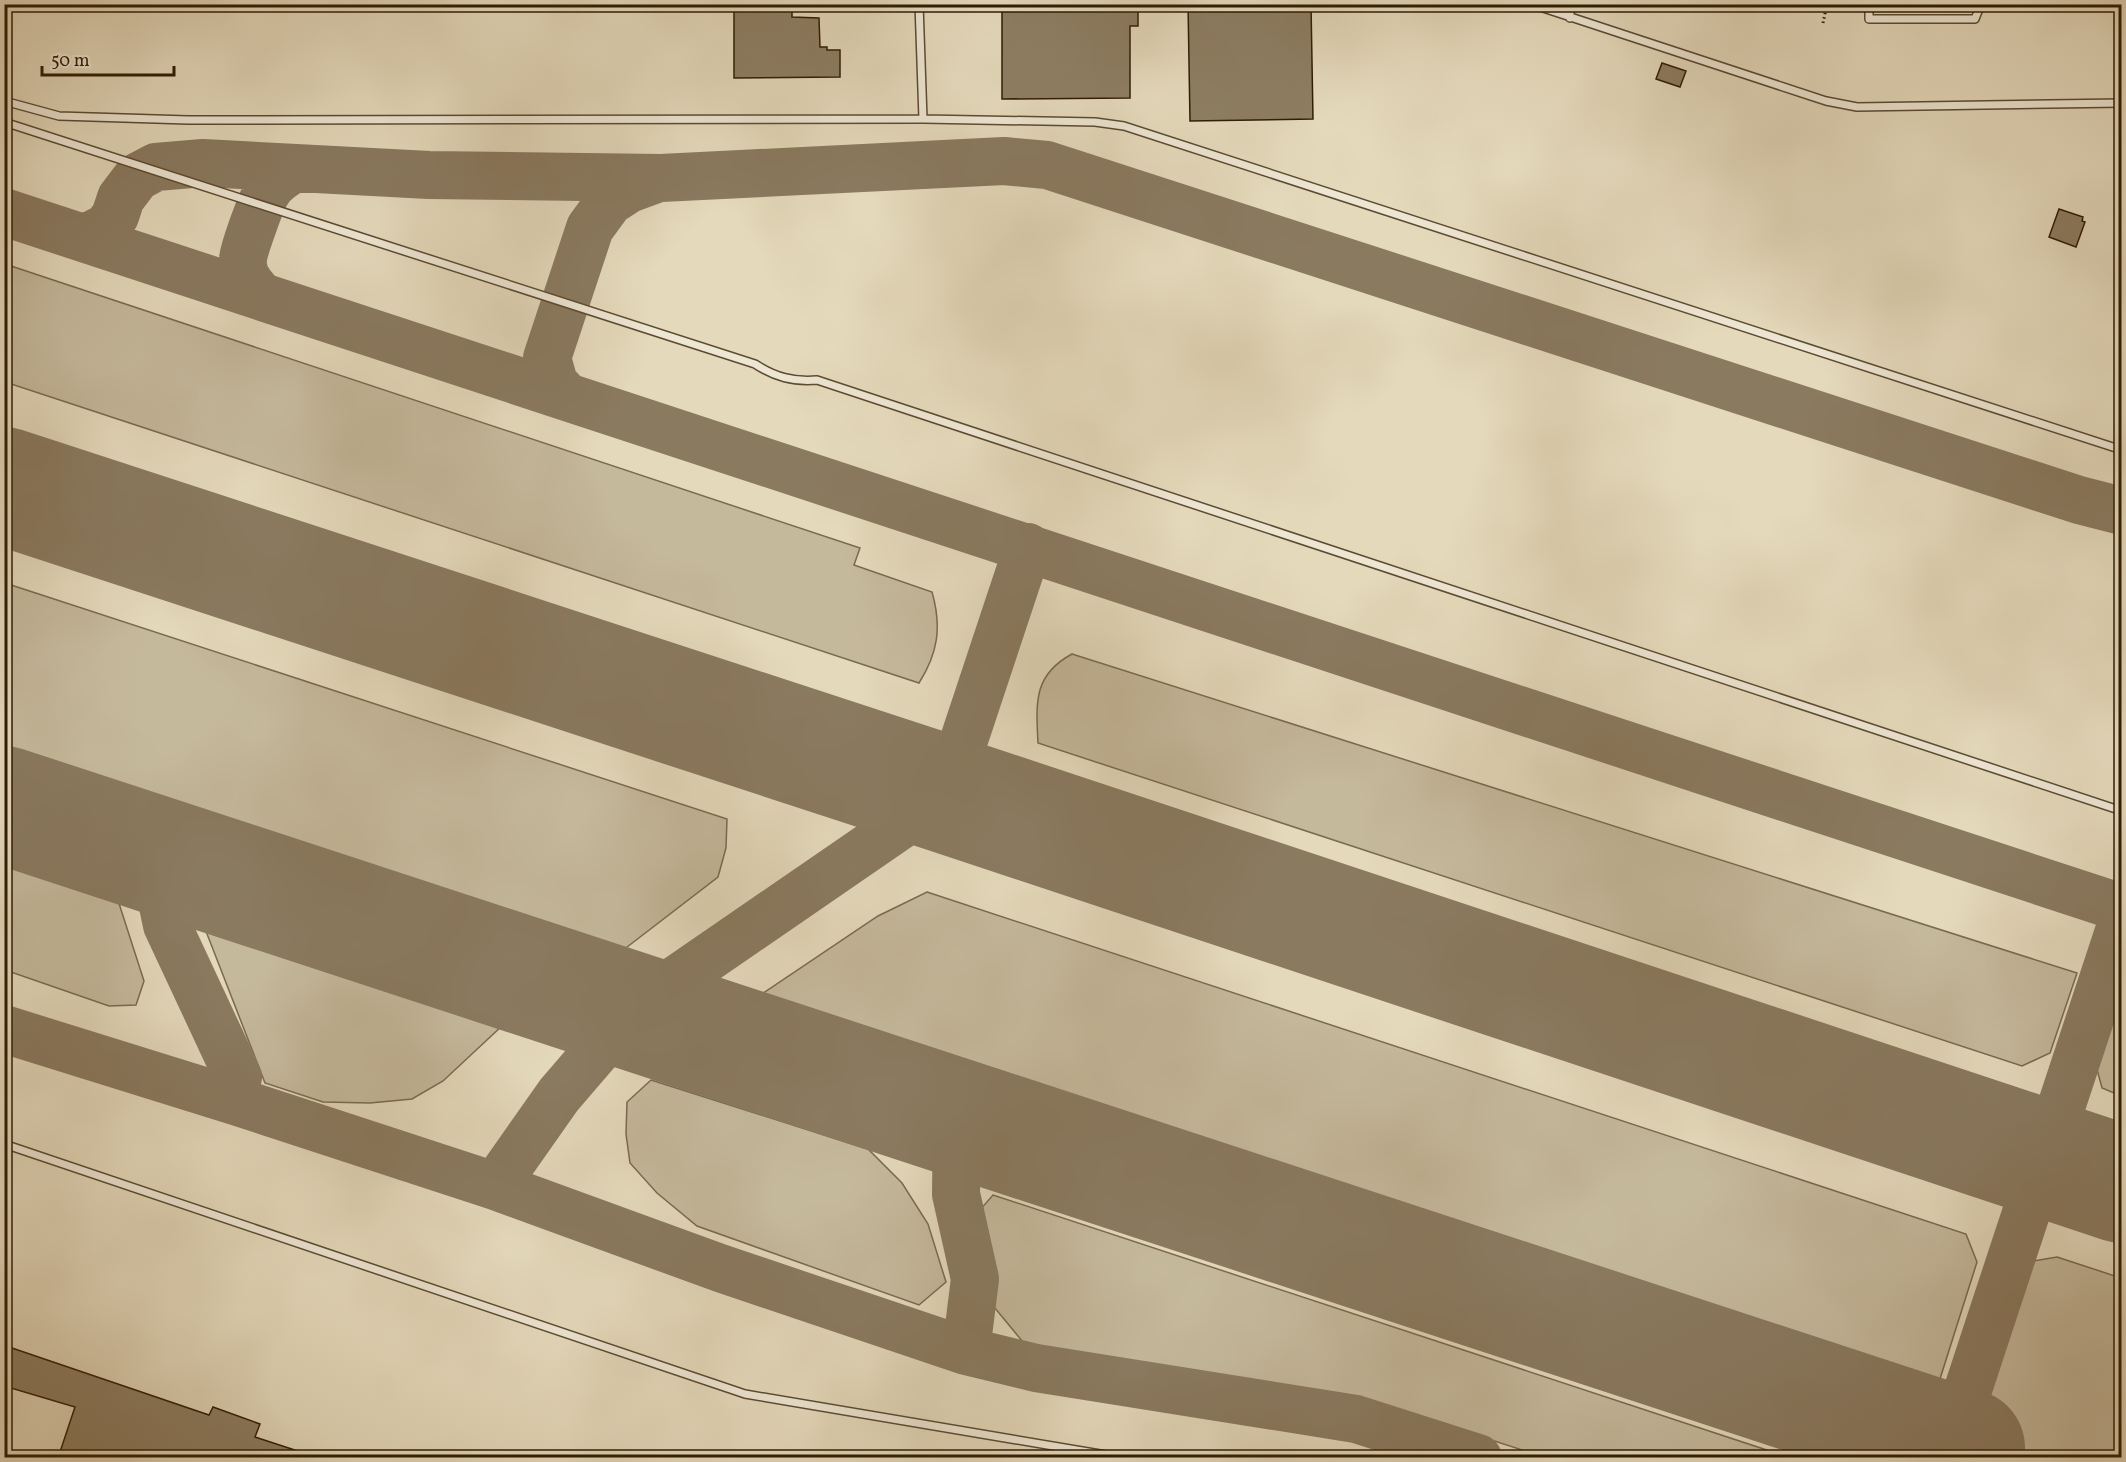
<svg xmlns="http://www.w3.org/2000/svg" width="2126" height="1462" viewBox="0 0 2126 1462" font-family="Vollkorn,serif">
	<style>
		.green { fill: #c5b99c; stroke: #7a6a50; stroke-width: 1.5 }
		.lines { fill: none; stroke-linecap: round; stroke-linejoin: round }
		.taxiway { stroke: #8a7a60; stroke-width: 48 }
		.runway { stroke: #8a7a60; stroke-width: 118 }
		.building { fill: #8d7e63; stroke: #2f1c04; stroke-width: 1.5 }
		.service-casing { stroke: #5c4b32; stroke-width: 10 }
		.path { stroke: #2f1c04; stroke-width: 3; stroke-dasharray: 1.5 3; stroke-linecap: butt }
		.service { stroke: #ede6d3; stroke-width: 7 }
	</style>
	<rect width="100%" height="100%" fill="#e4d9bb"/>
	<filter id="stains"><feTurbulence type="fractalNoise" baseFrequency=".00333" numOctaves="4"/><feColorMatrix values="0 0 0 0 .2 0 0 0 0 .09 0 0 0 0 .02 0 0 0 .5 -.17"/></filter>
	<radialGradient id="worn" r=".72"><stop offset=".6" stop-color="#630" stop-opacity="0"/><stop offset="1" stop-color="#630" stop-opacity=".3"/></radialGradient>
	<path class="green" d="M5 264 860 548 854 565 932 592C942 627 938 653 919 683L5 382Z
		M5 583 727 819 726 848 718 877 618 954 5 752Z
		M1072 654 2077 973 2050 1053 2022 1066 1038 743C1036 703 1033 675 1072 654Z
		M5 855 115 891 144 981 136 1005 109 1006 5 970Z
		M927 892 1966 1234 1977 1262 1939 1382 756 998 878 916Z
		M202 921 504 1024 443 1081 412 1099 370 1103 323 1102 265 1083Z
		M2119 1000 2122 1001 2121 1096 2102 1088 2095 1062Z
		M651 1080 868 1149 902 1183 928 1224 946 1282 919 1305 697 1226 657 1193 630 1163 626 1134 627 1102Z
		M993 1195 1788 1457H1544L1371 1401 1060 1352 1023 1342 994 1307 979 1238V1211Z
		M2057 1257 2121 1278V1457H1969L2028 1262Z"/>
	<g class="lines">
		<path class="taxiway" d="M4 212 2122 908
			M86 238 107 227 115 216 121 198 137 177 156 167 203 163 429 175 661 178 1004 161 1047 165 2079 500 2122 511
			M261 296C251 286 241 274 243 259 244 249 261 201 267 192 273 181 285 174 295 168
			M566 396 554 383 547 358 590 228 609 202 629 189 659 178
			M161 857 157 877 167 925 238 1077 232 1100
			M4 1029 232 1100 495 1186 720 1268 966 1351 1036 1368 1356 1419 1478 1458
			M957 1117 956 1194 975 1279 966 1351
			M495 1186 559 1095 632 1010 946 794 1028 547
			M1950 1444 2122 922
			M1904 1458 1913 1431"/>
		<path class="runway" d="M4 486 946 794 2122 1184
			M4 805 1966 1448"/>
	</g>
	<path class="building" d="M734 4H792V17L819 18 820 47H827V50H840V77L734 78Z
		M1002 4H1129V11H1138V26H1130V98L1002 99Z
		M1188 4H1311L1313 119 1190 121Z
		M1662 63 1686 71 1680 87 1656 79Z
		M2059 209 2083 217 2082 221 2085 222 2076 247 2049 237Z
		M9 1347 209 1415 213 1407 260 1424 255 1437 310 1455 309 1458H58L75 1407 4 1386V1361Z"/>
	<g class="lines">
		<defs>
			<path id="service" d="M919 4 923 119
				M1531 4 1826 101 1857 107 2122 103
				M1570 4V18
				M1869 4V19H1975L1981 4
				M4 101 59 116 188 120 923 119 1095 122 1124 126 2122 450
				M4 122 755 364C775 377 793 382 817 380L2122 811
				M4 1144 745 1394 1124 1458"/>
		</defs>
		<use href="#service" class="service-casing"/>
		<path class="path" d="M1823 23 1827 4"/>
		<use href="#service" class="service"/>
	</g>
	<rect width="2126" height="1462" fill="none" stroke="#e4d9bb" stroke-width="24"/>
	<rect x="6" y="6" width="2114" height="1450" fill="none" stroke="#2f1c04" stroke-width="3"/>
	<rect x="12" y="12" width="2102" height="1438" fill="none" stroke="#2f1c04" stroke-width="1.5"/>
	<path d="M42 66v9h132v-9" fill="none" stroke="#2f1c04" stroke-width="3"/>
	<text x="51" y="66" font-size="18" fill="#2f1c04" stroke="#ede6d3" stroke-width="4.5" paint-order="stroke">50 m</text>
	<rect width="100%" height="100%" filter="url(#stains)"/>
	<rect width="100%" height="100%" fill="url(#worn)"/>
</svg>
